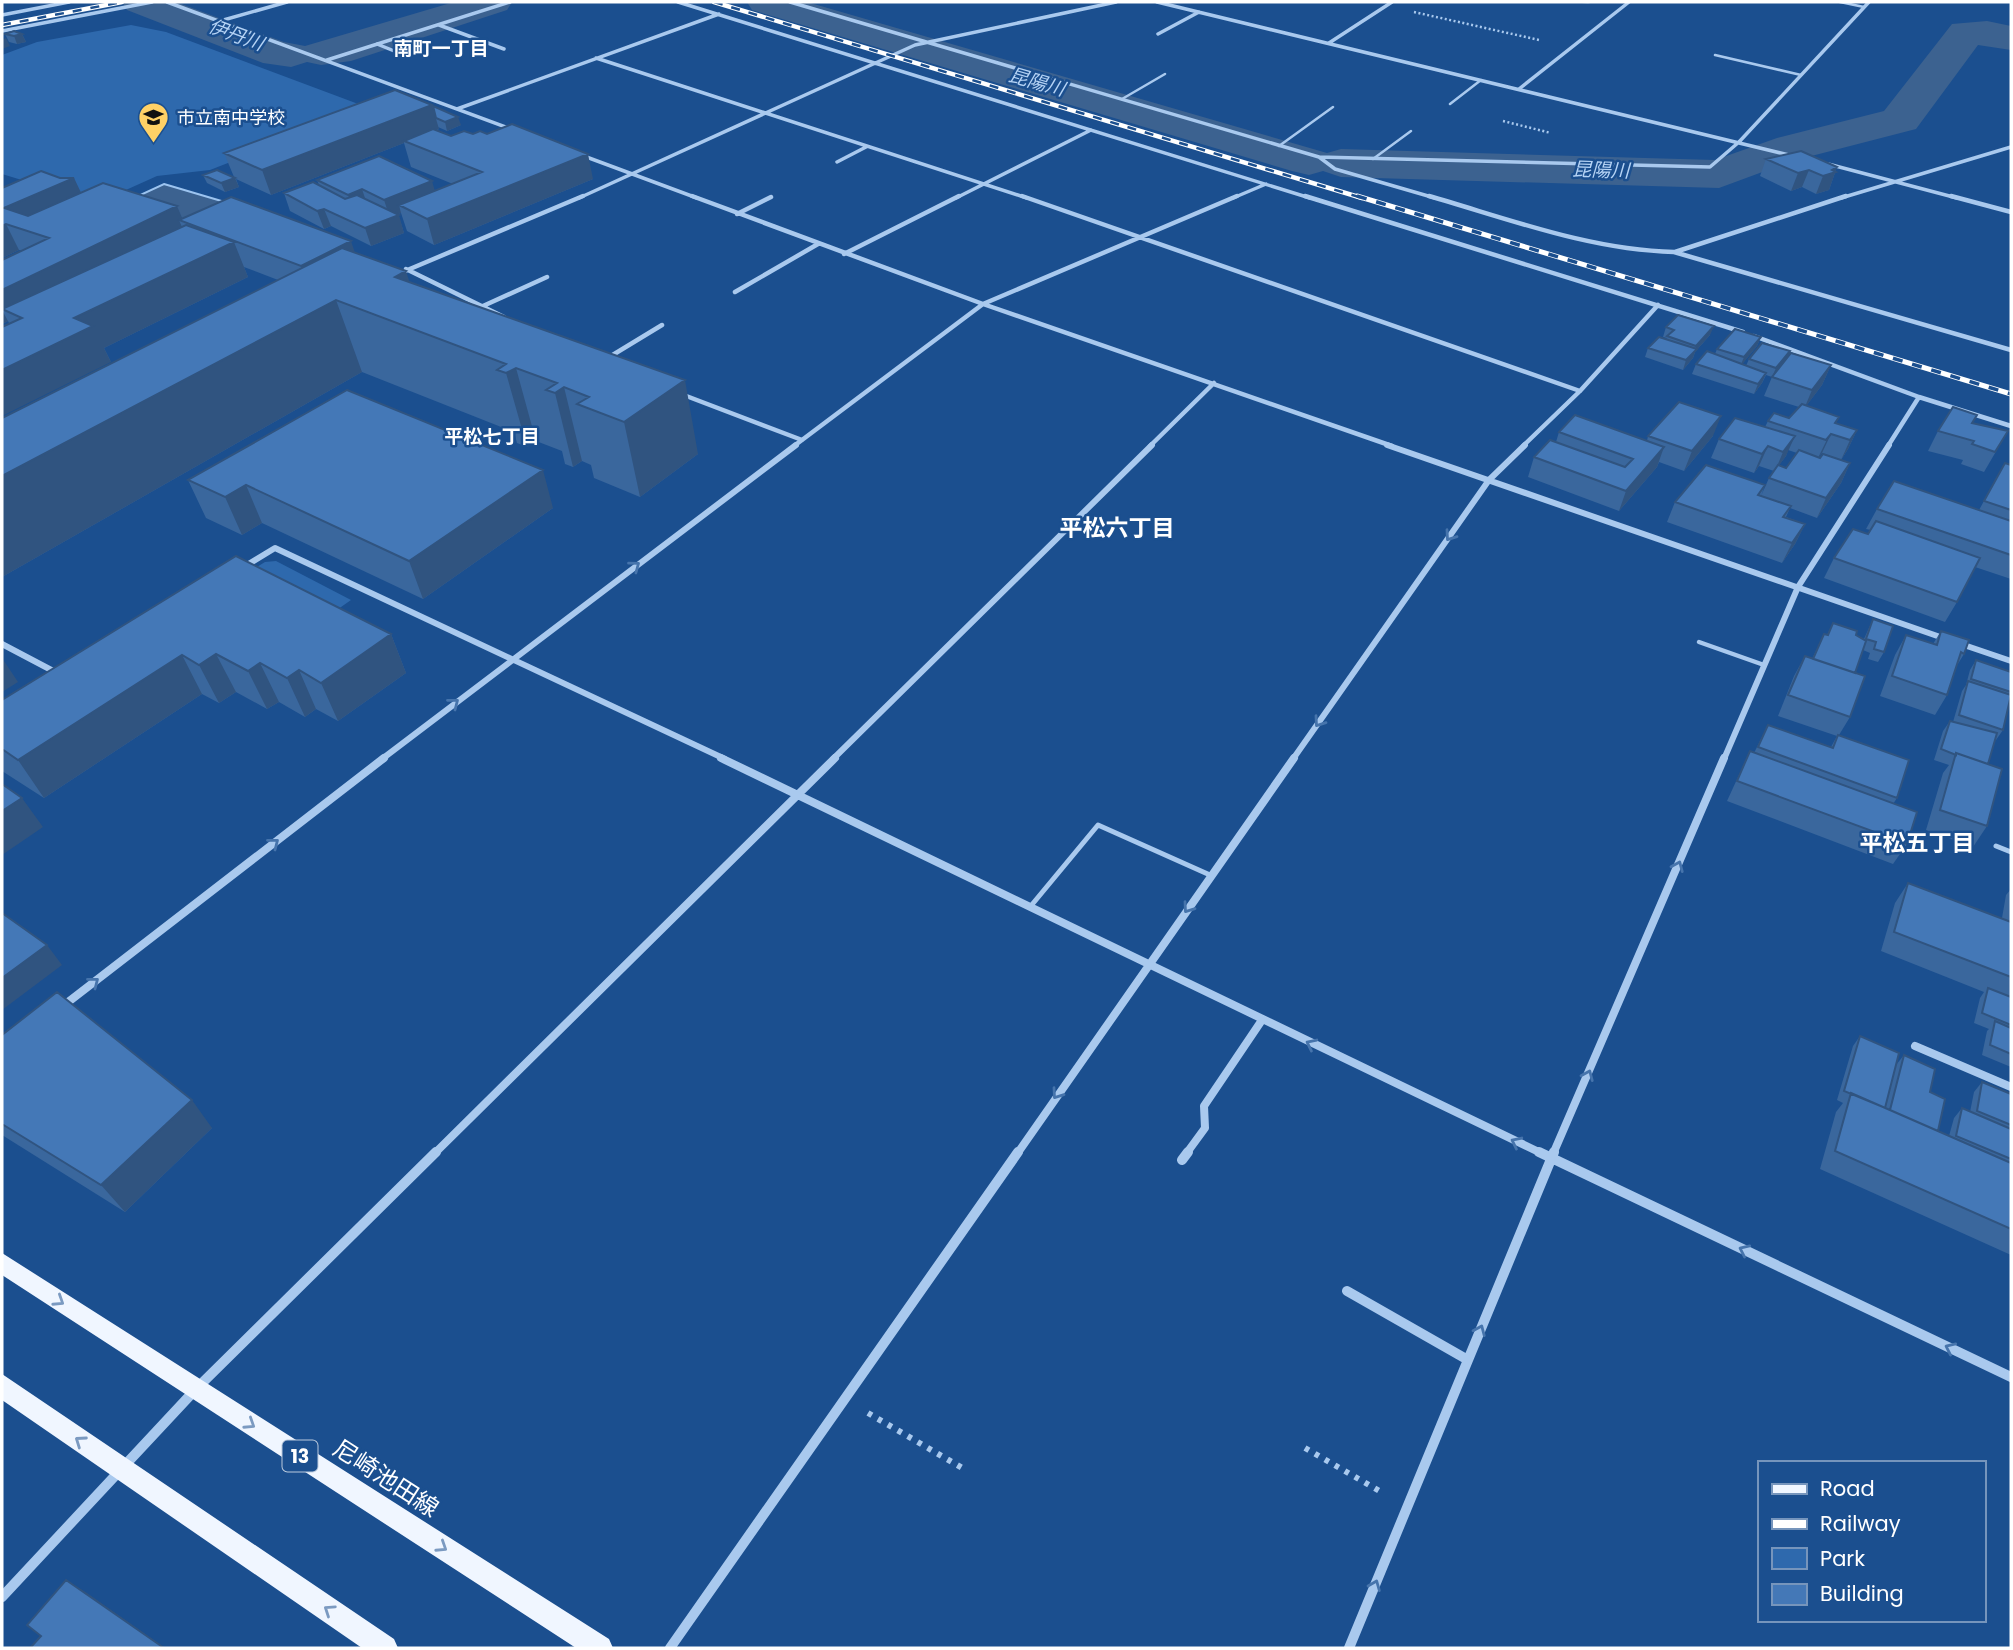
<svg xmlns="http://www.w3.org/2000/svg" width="2013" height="1650" viewBox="0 0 2013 1650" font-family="Poppins,'Noto Sans JP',sans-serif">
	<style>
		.green { fill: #2e69ad }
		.water { fill: #3c6290; stroke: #9cc4f0; stroke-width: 2 }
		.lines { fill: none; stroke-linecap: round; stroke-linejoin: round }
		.river { fill: #3c6290; fill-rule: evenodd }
		.path-far1 { stroke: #a9c9ee; stroke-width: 2.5; stroke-dasharray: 2 2.5; stroke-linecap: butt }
		.path { stroke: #a9c9ee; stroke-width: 6; stroke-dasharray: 4.5 7; stroke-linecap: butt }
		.service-far2 { stroke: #a9c9ee; stroke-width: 2.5 }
		.service-far1 { stroke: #a9c9ee; stroke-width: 4.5 }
		.service { stroke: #a9c9ee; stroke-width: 5 }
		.minor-far4 { stroke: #a9c9ee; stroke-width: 3.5 }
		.minor-far3 { stroke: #a9c9ee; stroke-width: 4.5 }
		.minor-far2 { stroke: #a9c9ee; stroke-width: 6 }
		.minor-far1 { stroke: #a9c9ee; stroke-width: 8 }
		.minor { stroke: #a9c9ee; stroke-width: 10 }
		.primary { fill: #f0f6ff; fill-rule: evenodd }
		.rail-far1-casing { stroke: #fff; stroke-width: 4.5 }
		.rail-casing { stroke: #fff; stroke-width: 5 }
		.rail-far1 { stroke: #1b4f8f; stroke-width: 2.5; stroke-dasharray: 9; stroke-linecap: butt }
		.rail { stroke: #1b4f8f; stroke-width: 3.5; stroke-dasharray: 10; stroke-linecap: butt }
		.wall { fill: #3a679d; fill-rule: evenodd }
		.shaded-wall { fill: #305480 }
		.building { fill: #4478b7; stroke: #305480; stroke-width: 2 }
		.oneway { stroke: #4674ac }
		.oneway2 { stroke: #7b9ac1 }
		.labels { text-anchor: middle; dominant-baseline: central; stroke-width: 5; stroke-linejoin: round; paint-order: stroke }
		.far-poi-label { font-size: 18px; fill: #fff; stroke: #1b4f8f; text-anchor: start }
		.far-water-label { font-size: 19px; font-style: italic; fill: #b5d3f5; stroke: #1b4f8f }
		.far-neighbourhood-label { font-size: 19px; font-weight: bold; fill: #fff; stroke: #1b4f8f }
		.shield { fill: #1b4f8f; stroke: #bbcadd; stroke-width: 2 }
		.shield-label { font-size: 19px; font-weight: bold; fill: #fff }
		.neighbourhood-label { font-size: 23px; font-weight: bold; fill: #fff; stroke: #1b4f8f }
		.near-street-label { font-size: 24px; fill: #fff; stroke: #1b4f8f }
	</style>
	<rect width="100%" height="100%" fill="#1b4f8f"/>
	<path class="green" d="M131 25 166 32 369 108 210 170 157 176 97 203 2 174V55L37 42Z
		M276 561 351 600 324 619 242 576 265 562Z"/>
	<path class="water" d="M164 184 235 205 184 230 112 208Z"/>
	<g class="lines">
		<path class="river" d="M122 2H176L284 42 305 46 454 2H512L507 10 351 61 321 65 307 62 291 67 263 63 127 10Z
			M747 2H807L1327 153 1341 149 1715 160 1777 138 1884 111 1952 24 1987 21 2011 26V50L1978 45 1916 129 1792 161 1719 188 1341 177 1323 171 1309 175 1292 171 752 10Z"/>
		<path class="path-far1" d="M1414 12 1539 40
			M1503 121 1551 133"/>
		<path class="path" d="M868 1413 964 1469
			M1305 1448 1383 1493"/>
		<path class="service-far2" d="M1840 2 1864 7
			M1715 55 1801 75
			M1122 99 1165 74
			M1450 104 1481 80
			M1279 146 1333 107
			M1373 159 1411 131"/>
		<path class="service-far1" d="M1699 642 1764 665"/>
		<path class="service" d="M1996 846 2011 852
			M1030 907 1098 825 1210 875"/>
		<path class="minor-far4" d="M167 2 511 129
			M678 2 1310 198
			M790 2 1319 157 1335 169 1435 198
			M1157 2 1793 156
			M2 15 69 2
			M220 21 287 2
			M439 25 504 49
			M2 31 152 2
			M1158 34 1199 12
			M1329 43 1392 2
			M377 44 409 57
			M596 58 1027 198
			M327 60 510 2
			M1519 89 1629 2
			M457 109 719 14
			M581 155 697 198
			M1319 157 1710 167 1739 142 1869 2
			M837 162 866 147
			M1828 164 1957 198
			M579 198 915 45 1116 2
			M956 198 1091 130
			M1233 198 1266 184
			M1841 198 2011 147"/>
		<path class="minor-far3" d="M692 196 983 304 1392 446
			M1022 196 1580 391
			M1305 196 1743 332
			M1429 196C1509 219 1590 250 1674 252L2011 350
			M1951 196 2011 212
			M737 214 771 197
			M1675 252 1846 196
			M844 254 959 196
			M406 269 504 317
			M398 274 583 196
			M735 292 818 244
			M483 306 547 277
			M1754 336 1919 397 2011 426
			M606 359 662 325
			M681 394 802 440
			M794 446 983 304 1237 196
			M1150 446 1214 383
			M1523 446 1580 391 1658 305
			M1888 446 1919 397"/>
		<path class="minor-far2" d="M1387 445 1946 639
			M242 568 275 548 725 759
			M2 644 57 673
			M1961 644 2011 661
			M382 759 796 445
			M833 759 1152 445
			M1293 759 1489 480 1525 445
			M1724 759 1798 587 1889 445"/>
		<path class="minor-far1" d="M721 758 1543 1154
			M63 1006 384 758
			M1915 1046 2011 1087
			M434 1154 835 758
			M1017 1154 1294 758
			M1186 1154 1205 1128 1204 1106 1262 1020
			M1553 1154 1724 758"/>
		<path class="minor" d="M1539 1152 2011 1377
			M1182 1160 1188 1152
			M1347 1291 1468 1360
			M2 1597 196 1389 436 1152
			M670 1648 1018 1152
			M1349 1648 1554 1152"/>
		<path class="primary" d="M2 1253 609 1639 613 1648H576L2 1275Z
			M2 1374 394 1639 398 1648H362L2 1400Z"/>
		<defs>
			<path id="rail-far1" d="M714 2 1362 198
				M2 25 122 2"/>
			<path id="rail" d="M1357 196 2011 394"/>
		</defs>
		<use href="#rail-far1" class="rail-far1-casing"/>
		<use href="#rail" class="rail-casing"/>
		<use href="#rail-far1" class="rail-far1"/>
		<use href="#rail" class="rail"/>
	</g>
	<path class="wall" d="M1576 2H1593L1588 4Z
		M5 34H22L26 42 17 44 9 42Z
		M433 106 461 125 447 131 438 127 439 129 436 131 451 136 593 179 434 245 407 231 401 213 398 214 404 233 371 246 331 226 324 229 290 211 284 193 319 185 317 180 435 191 453 184 411 167 404 143 271 195 236 179 239 187 225 192 207 183 203 175 234 177 224 153Z
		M1766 159 1837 167 1829 190 1816 194 1802 187 1791 191 1760 176Z
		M60 178H74L81 193 177 206 183 219 355 253 410 282 698 454 640 497 594 478 591 465 582 461 573 467 565 464 562 451 536 441 527 447 517 443 514 432 362 372 2 577V418L278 280 244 267 248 277 104 348 111 362 9 323 8 321 2 324V260L22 251 19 250 2 258V188Z
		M1666 327 1710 335 1695 352 1693 358 1683 370 1645 357 1648 348 1666 339 1667 338 1663 337Z
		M1761 337 1757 346 1742 364 1746 366 1749 359H1787L1831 365 1822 385 1806 406 1839 417 1836 423 1857 430 1848 449 1841 460 1822 453 1819 457 1850 463 1841 483 1817 518 1790 508 1786 517 1805 524 1795 544 1782 563 1667 522 1675 502 1765 485 1761 496 1769 478 1774 471 1759 466 1754 473 1711 458 1719 439 1765 427 1768 421 1789 418 1799 407 1764 396 1772 377 1766 375 1762 383 1754 394 1692 374 1696 364 1715 354 1717 349ZM1788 450 1797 453 1786 468 1779 465 1786 456Z
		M1973 423 2008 431 1984 472 1961 464 1963 460 1928 451 1938 431Z
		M1559 432 1647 441 1648 436H1713L1684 471 1659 462 1657 467 1619 511 1528 477 1534 457 1556 442Z
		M2005 463 2011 465V579L1975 567 1957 602 1945 622 1824 578 1834 558 1868 534 1871 530 1866 529 1877 509 1979 510Z
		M188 480 553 508 423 599 262 523 242 535 206 518Z
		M236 556 391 634 406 673 338 721 316 709 305 717 279 702 267 709 236 692 219 703 202 694 44 798 2 771V700Z
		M1873 619 1884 652 1878 662 1868 659 1870 653 1863 650 1855 673 1850 717 1839 735 1897 798 1893 804 1907 844 1893 864 1727 801 1750 751 1754 753 1768 725 1831 747 1837 736 1778 716 1794 676 1805 656 1812 659 1824 634 1827 635 1833 623 1864 639Z
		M1941 631 1964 654 1956 667 1947 695 1935 715 1880 696 1895 655 1906 635 1933 644Z
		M1976 660 2011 672V704H2009L2003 730 1996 740H1995L1988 764 1987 826 1973 847 1926 830 1943 773 1949 765 1934 760 1943 731 1950 721 1953 722 1962 691 1966 685 1970 670Z
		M1908 883 2011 922V1067L1982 1055 1987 1031 1989 1029 1974 1023 1980 998 1984 992 1881 951 1895 903Z
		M2011 889V922L2002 918 2006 895Z
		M2 1035 212 1128 125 1212 2 1135Z
		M1860 1036 1896 1065 1904 1055 1930 1092 1938 1131 1949 1136 1954 1118 1962 1108 1970 1112 1974 1092 1982 1082 2011 1094V1255L1820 1169 1836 1112 1843 1103 1837 1100 1853 1046Z"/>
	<path class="shaded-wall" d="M22 34 26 42 17 44 14 36Z
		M6 38 10 46 2 49V40Z
		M432 105 439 129 406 142 404 141V143L271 195 262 170Z
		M458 117 461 125 447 131 445 122Z
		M588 154 593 179 434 245 427 219Z
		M1837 167 1829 190 1816 194 1823 176Z
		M1809 170 1802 187 1791 191 1798 173Z
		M74 178 86 203 26 231 4 208Z
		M235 178 239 187 225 192 221 183Z
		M432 181 437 198 399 205 401 213 390 218 384 200Z
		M362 189 368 207 354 213 348 195Z
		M177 206 184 222 179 220 185 234 2 309V290Z
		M324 209 331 226 324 229 317 211Z
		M399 215 404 233 371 246 365 228Z
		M6 224 19 250 2 258V226Z
		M351 241 360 268 311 293 301 266Z
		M234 242 248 277 104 348 111 362 2 416V370L74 318Z
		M406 271 426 334 395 277Z
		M336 300 362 372 2 577V476Z
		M2 310 8 321 2 324Z
		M1714 326 1710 335 1695 352 1693 358 1683 370 1686 360 1694 352 1696 346Z
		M1761 337 1757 346 1740 367 1744 357Z
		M1790 351 1786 361 1772 377 1776 368Z
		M1831 365 1822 385 1804 409 1812 390Z
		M516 368 536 441 527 447 506 373Z
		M1766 373 1762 383 1754 394 1758 384Z
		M685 380 698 454 640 497 624 422Z
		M564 387 582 461 573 467 555 393Z
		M1721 416 1713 436 1684 471 1692 451Z
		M1839 417 1822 453 1817 460 1835 423Z
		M1857 430 1848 449 1841 460 1850 440Z
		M1795 436 1786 456 1775 471 1783 452Z
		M1768 446 1759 466 1754 473 1762 454Z
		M1664 447 1657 467 1619 511 1626 491Z
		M1850 463 1841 483 1817 518 1826 498Z
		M543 470 553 508 423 599 409 561Z
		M246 485 262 523 242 535 225 497Z
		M1805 524 1795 544 1782 563 1792 543Z
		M391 634 406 673 338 721 321 683Z
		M216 654 236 692 219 703 199 665Z
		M182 655 202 694 44 798 18 760Z
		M2 658 18 682 2 692Z
		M260 663 279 702 267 709 248 671Z
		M299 670 316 709 305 717 287 678Z
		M22 798 43 827 2 855V811Z
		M47 945 62 965 2 1010V978Z
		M192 1100 212 1128 125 1212 101 1185Z
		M66 1580 87 1593 165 1648H164Z"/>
	<path class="building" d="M14 31 22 34 14 36 5 34Z
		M395 90 432 105 262 170 224 153Z
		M433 106 458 117 445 122 436 118Z
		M512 124 588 154 427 219 399 205 482 172 404 141 433 129 451 136 464 131 473 134 480 131 487 134Z
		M1801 151 1837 167 1832 170 1836 172 1823 176 1809 170 1798 173 1766 159Z
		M379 156 432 181 384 200 362 189 348 195 317 180Z
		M217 170 235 178 221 183 203 175Z
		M41 171 60 178H74L4 208 28 216 103 183 177 206 2 290V260L49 238 6 224 2 226V188Z
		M313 182 345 199 357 195 399 215 365 228 324 209 317 211 284 193Z
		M231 197 351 241 301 266 179 220Z
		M186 225 234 242 74 318 93 326 2 370V327L22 318 2 309Z
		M342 248 406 271 395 277 685 380 624 422 577 404 589 397 564 387 555 393 546 390 557 383 516 368 506 373 497 370 506 364 336 300 2 476V418Z
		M1678 315 1714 326 1696 346 1667 336 1674 330 1666 327Z
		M1735 329 1761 337 1744 357 1717 349Z
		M1659 337 1697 349 1686 360 1648 348Z
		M1762 343 1790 351 1776 368 1749 359Z
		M1707 351 1766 373 1758 384 1696 364Z
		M1791 353 1831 365 1812 390 1772 377Z
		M347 390 543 470 409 561 246 485 225 497 188 480Z
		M1679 402 1721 416 1692 451 1648 436Z
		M1802 404 1839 417 1835 423 1857 430 1850 440 1831 434 1826 440 1768 421 1774 413 1789 418Z
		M1953 407 1977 415 1972 423 2008 431 1995 452 1972 444 1974 441 1938 431Z
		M1575 415 1664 447 1626 491 1534 457 1550 440 1625 467 1633 459 1559 432Z
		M1735 418 1795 436 1783 452 1768 446 1762 454 1719 439Z
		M1799 450 1820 458 1823 454 1850 463 1826 498 1769 478 1778 465 1786 468Z
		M2005 463 2011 465V510L1984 501Z
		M1706 465 1765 485 1758 495 1791 506 1783 517 1805 524 1792 543 1675 502Z
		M1894 481 2011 521V555L1877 509Z
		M1876 521 1980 558 1957 602 1834 558 1853 529 1868 534Z
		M236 556 391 634 321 683 299 670 287 678 260 663 248 671 216 654 199 665 182 655 18 760 2 749V700Z
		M1873 619 1893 626 1884 652 1874 649 1876 642 1866 639Z
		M1833 623 1857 631 1856 635 1866 641 1855 673 1813 659 1824 634 1828 635Z
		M1941 631 1969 640 1964 654 1961 652 1947 695 1892 676 1906 635 1937 645Z
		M1805 656 1865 676 1850 717 1788 695Z
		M1976 660 2011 672V692L1971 679Z
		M1968 681 2011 695 2003 730 1959 715Z
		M1950 721 1997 733 1988 764 1956 753V755L1941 749Z
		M1768 725 1833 748 1838 735 1909 760 1897 798 1758 747Z
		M1750 751 1917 812 1907 844 1737 781Z
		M1956 753 2002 769 1987 826 1940 810Z
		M2 784 22 798 2 811Z
		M1908 883 2011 922V977L1894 932Z
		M2 913 47 945 2 978Z
		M1988 988 2011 997V1025L1982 1013Z
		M57 992 192 1100 101 1185 2 1124V1035Z
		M1995 1021 2011 1028V1054L1990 1045Z
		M1860 1036 1899 1053 1885 1108 1844 1091Z
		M1904 1055 1935 1069 1930 1092 1945 1099 1938 1131 1890 1110Z
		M1982 1082 2011 1094V1125L1977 1111Z
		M1851 1093 2011 1163V1229L1835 1151Z
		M1962 1108 2011 1129V1159L1956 1136Z
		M66 1580 164 1648H30L41 1636 27 1625Z"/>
	<defs><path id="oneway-chevron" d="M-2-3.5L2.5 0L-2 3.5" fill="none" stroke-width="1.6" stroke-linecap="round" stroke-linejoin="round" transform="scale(1.75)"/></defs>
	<g class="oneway">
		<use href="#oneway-chevron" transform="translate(1450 536) rotate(125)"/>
		<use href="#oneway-chevron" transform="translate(635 566) rotate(-37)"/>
		<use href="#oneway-chevron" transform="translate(454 703) rotate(-38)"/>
		<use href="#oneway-chevron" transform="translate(1319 722) rotate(125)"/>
		<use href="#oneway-chevron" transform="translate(274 843) rotate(-38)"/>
		<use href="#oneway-chevron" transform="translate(1678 866) rotate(-67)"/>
		<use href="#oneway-chevron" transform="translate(1188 908) rotate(125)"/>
		<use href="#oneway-chevron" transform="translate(94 982) rotate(-38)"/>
		<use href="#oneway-chevron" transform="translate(1311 1044) rotate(-154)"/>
		<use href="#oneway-chevron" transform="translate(1588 1075) rotate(-67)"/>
		<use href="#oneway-chevron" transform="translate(1057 1094) rotate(125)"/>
		<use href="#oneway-chevron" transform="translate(1516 1142) rotate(-154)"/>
		<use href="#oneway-chevron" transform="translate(1744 1250) rotate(-155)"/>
		<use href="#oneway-chevron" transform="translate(1480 1330) rotate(-67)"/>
		<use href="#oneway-chevron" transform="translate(1950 1348) rotate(-155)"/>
		<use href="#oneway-chevron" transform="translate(1375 1585) rotate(-68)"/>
	</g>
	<g class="oneway2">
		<use href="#oneway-chevron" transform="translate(59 1301) rotate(33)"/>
		<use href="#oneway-chevron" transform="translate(250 1424) rotate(33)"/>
		<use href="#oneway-chevron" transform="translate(80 1441) rotate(-145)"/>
		<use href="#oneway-chevron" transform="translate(442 1547) rotate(33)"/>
		<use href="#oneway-chevron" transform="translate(329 1610) rotate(-146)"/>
	</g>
	<defs>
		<symbol id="school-pin" viewBox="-11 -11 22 30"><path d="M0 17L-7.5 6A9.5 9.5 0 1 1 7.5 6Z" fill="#ffd166" stroke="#1b4f8f"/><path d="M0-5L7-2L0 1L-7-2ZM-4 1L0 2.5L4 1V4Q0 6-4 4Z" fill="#111"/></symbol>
	</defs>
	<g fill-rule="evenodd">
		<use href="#school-pin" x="136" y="100" width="35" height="47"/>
	</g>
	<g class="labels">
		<g class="far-poi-label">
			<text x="177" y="117">市立南中学校</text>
		</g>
		<g class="far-water-label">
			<text transform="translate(236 35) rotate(20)">伊丹川</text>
			<text transform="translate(1037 82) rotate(16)">昆陽川</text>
			<text transform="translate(1601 170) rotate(2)">昆陽川</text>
		</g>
		<g class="far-neighbourhood-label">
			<text x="441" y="48">南町一丁目</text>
			<text x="492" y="436">平松七丁目</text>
		</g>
		<rect class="shield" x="282.5" y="1440.5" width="35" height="31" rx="5"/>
		<g class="shield-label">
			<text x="300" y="1456">13</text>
		</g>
		<g class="neighbourhood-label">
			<text x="1117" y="528">平松六丁目</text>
			<text x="1917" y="843">平松五丁目</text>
		</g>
		<g class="near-street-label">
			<text transform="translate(386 1478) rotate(33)">尼崎池田線</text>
		</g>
	</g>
	<rect width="2013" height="1650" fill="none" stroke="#ffffff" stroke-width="7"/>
	<rect x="1758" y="1461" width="228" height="161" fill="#1b4f8f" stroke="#7695bc" stroke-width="2"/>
	<rect x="1772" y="1484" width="35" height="10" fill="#f0f6ff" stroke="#7695bc" stroke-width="2"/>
	<text x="1820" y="1496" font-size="21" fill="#ffffff">Road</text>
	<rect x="1772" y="1519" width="35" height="10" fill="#ffffff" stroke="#7695bc" stroke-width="2"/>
	<text x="1820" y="1531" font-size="21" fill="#ffffff">Railway</text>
	<rect x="1772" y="1548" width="35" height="21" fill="#2e69ad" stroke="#7695bc" stroke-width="2"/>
	<text x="1820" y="1566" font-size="21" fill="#ffffff">Park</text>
	<rect x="1772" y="1584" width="35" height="21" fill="#4478b7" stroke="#7695bc" stroke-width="2"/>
	<text x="1820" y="1601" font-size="21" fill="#ffffff">Building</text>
</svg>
